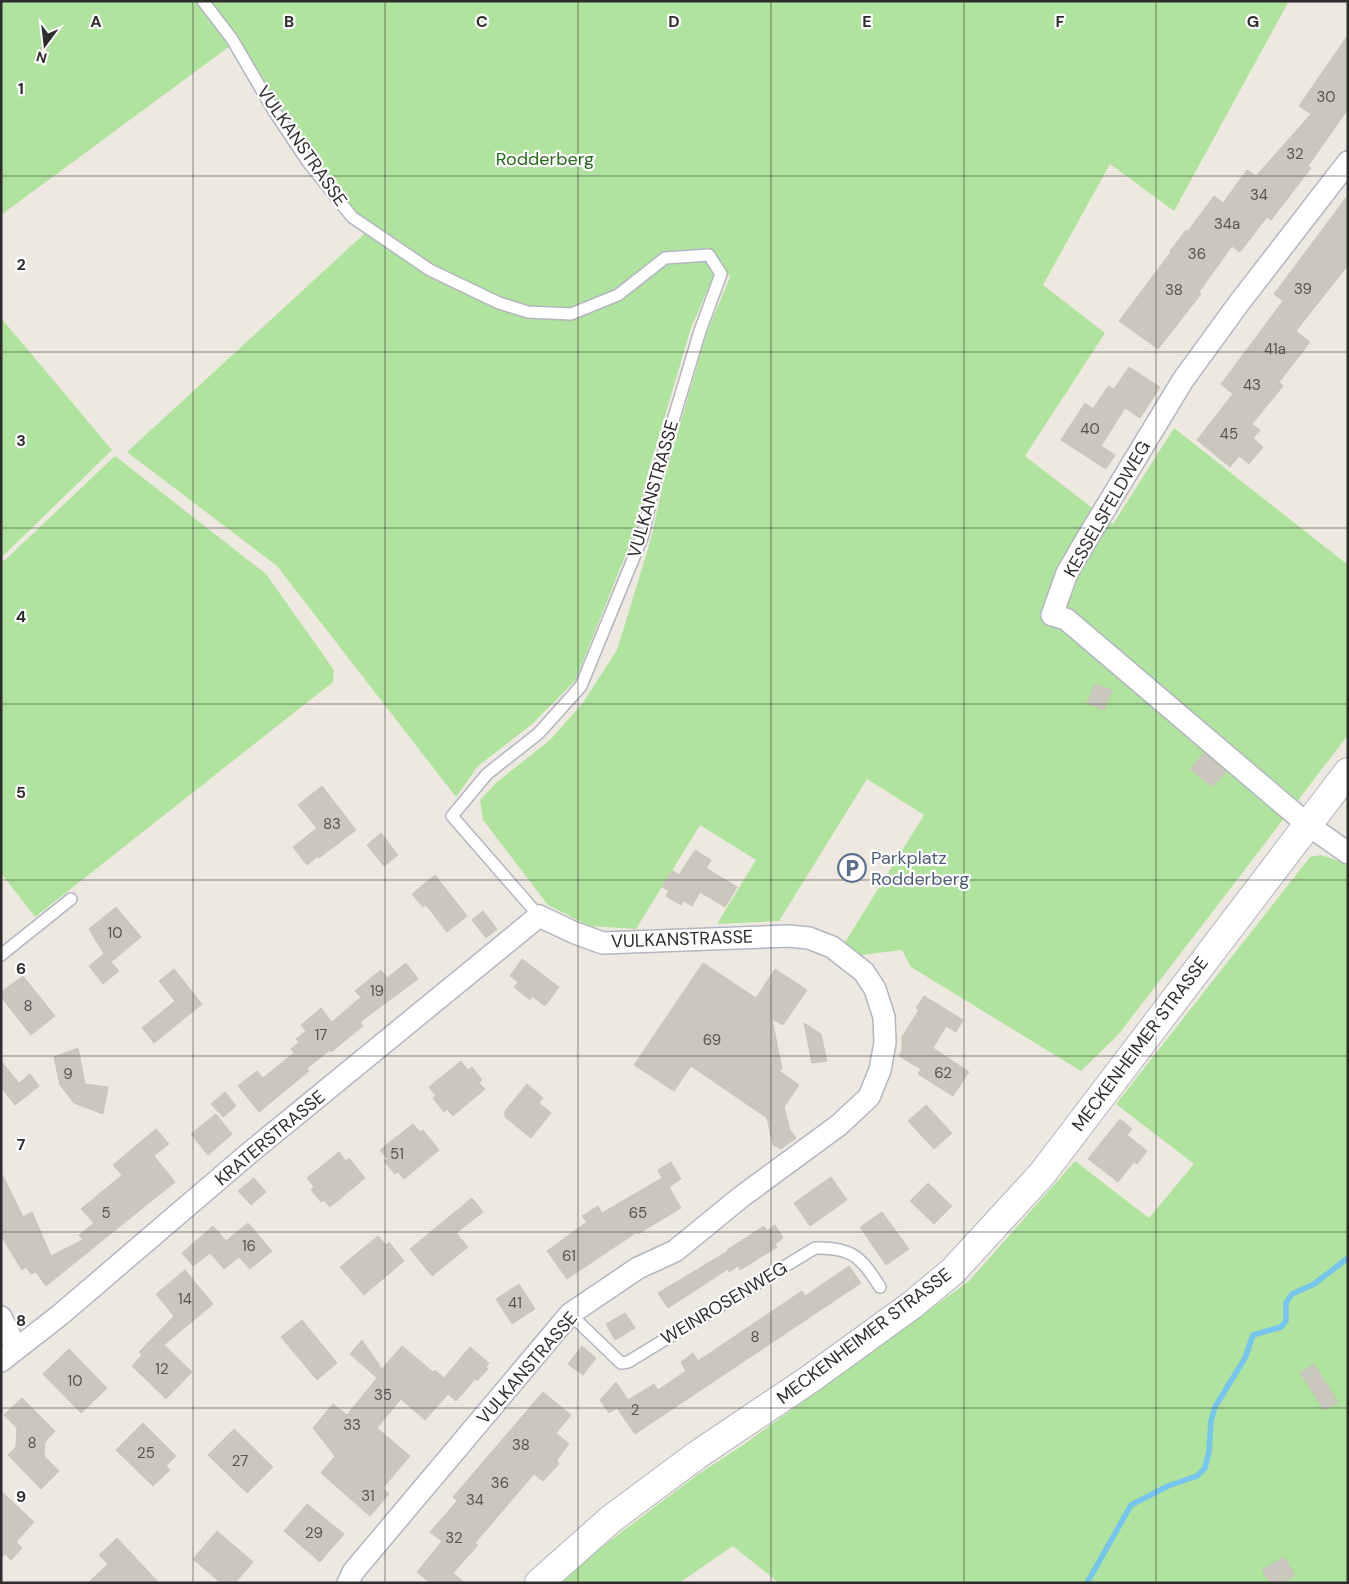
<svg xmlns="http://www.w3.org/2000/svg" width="1349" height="1584" viewBox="0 0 1349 1584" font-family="'DM Sans',sans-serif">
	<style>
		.green { fill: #b0e39e }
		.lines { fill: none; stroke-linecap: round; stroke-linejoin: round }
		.stream { stroke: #75c5ee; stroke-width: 5.5 }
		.building { fill: #cac7be; stroke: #cac5b9 }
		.lane-casing { stroke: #b3b5c0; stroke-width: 14 }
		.street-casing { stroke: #b3b5c0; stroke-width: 24 }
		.secondary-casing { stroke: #b3b5c0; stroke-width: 30 }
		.lane { stroke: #fff; stroke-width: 11 }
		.street { stroke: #fff; stroke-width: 21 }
		.secondary { stroke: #fff; stroke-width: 28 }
		.grid { fill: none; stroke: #2d2d2d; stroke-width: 1; stroke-opacity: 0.55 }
		.labels { text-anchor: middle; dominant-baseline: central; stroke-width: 4.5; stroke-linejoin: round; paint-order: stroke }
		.number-label { font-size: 15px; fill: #545451 }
		.street-label { font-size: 18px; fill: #2d2d2d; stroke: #fff }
		.park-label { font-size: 18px; fill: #266b1c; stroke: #fff }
		.service-label { font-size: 18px; fill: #4e5e75; stroke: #fff; text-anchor: start }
		.grid-label { font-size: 16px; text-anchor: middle; font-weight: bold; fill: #2d2d2d; stroke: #fff; stroke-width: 4.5; stroke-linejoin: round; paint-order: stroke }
	</style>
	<rect width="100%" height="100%" fill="#eee9e0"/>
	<path class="green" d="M1 1H1289L1174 211 1110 164 1043 285 1105 333 1025 456 1113 524 1174 428 1348 565V735L1118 1035 1081 1071 911 967 902 950 861 955 844 944 924 815 867 779 779 921 717 924 756 860 700 825 636 929 589 926 548 905 483 820 480 800 497 782 550 740 582 704 617 650 651 539 664 479 707 332 731 275 713 277 691 328 648 473 636 529 575 681 531 725 478 766 456 797 277 566 127 452 364 234 304 166 269 115 230 46 1 215Z
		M1 318 112 450 2 557 1 556Z
		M115 456 266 574 334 670 333 682 35 917 1 873V558L4 561Z
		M1321 855 1348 864V1583H779L733 1546 679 1583H562L582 1562 697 1475 743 1445 969 1281 1075 1161 1149 1218 1194 1164 1116 1104 1310 857Z"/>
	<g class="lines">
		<path class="stream" d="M1087 1583 1131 1505 1168 1486 1197 1476 1205 1468 1209 1451 1211 1421 1215 1407 1245 1358 1253 1335 1281 1327 1286 1321V1303L1292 1294 1314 1284 1348 1258"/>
	</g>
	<path class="building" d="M1348 35V109L1308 166 1311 168 1271 220 1267 217 1240 252 1232 246 1199 292 1201 294 1158 349 1119 321 1171 252 1170 251 1186 230 1188 231 1214 196 1223 203 1247 170 1256 176 1311 114 1299 106Z
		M1348 195V265L1296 331 1310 342 1279 382 1283 386 1252 424 1260 430 1253 438 1263 447 1249 464 1239 456 1230 467 1197 440 1233 394 1221 384 1283 301 1274 294Z
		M1129 367 1160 387 1140 418 1125 408 1101 446 1115 455 1106 469 1061 440 1085 403 1093 409 1108 386 1114 389Z
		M1095 684 1112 690 1104 710 1087 703Z
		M1204 753 1226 772 1212 787 1190 769Z
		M322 786 356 830 319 858 318 856 307 865 293 847 317 828 298 805Z
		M381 833 398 855 384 866 367 845Z
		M695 850 711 860 706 868 737 887 725 907 700 892 692 906 684 901 681 905 666 896 669 891 662 887 672 870 679 875Z
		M435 875 467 916 447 932 426 905 423 907 412 894Z
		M116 907 141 937 111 962 119 971 103 984 89 966 104 954 89 929Z
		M483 911 497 929 486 938 472 920Z
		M522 959 559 987 545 1006 532 996 530 1000 514 987 518 982 510 976Z
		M406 963 418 979 360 1022 363 1026 331 1052 330 1050 307 1068 309 1071 259 1112 238 1086 257 1071 263 1078 294 1053 291 1049 299 1042 296 1039 306 1031 301 1025 321 1008 332 1022 361 997 355 991 381 970 387 978Z
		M703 963 756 998 775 969 807 990 783 1025 772 1019 782 1069 778 1070 799 1085 784 1107 790 1130 796 1138 781 1149 773 1145 767 1118 691 1066 674 1091 634 1065Z
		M174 969 202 1004 154 1043 142 1028 175 1001 159 981Z
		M23 976 55 1016 31 1035 1 997V992Z
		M924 996 963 1020 956 1032 946 1026 933 1048 969 1072 953 1096 918 1074 921 1069 899 1056 902 1051V1037L919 1010 916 1008Z
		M804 1023 821 1034 827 1061 812 1063Z
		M78 1048 85 1084 108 1087 103 1114 74 1103 60 1085 54 1057Z
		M1 1061 19 1083 30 1074 39 1086 15 1105 1 1087Z
		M461 1061 468 1070 472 1067 482 1080 479 1083 485 1089 453 1116 447 1109 444 1112 433 1098 436 1096 429 1087Z
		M527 1084 543 1098 539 1103 551 1113 531 1138 505 1117V1111Z
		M225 1092 236 1106 223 1117 211 1104Z
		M926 1105 952 1133 934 1149 908 1121Z
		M216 1114 232 1134 208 1155 191 1134Z
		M1120 1119 1132 1129 1127 1135 1147 1151 1137 1164 1134 1162 1118 1182 1088 1159Z
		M413 1124 420 1132 423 1130 439 1150 404 1179 398 1172 395 1174 384 1161 388 1159 380 1150Z
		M156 1129 169 1144 154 1156 175 1182 46 1286 36 1272 31 1274 26 1267 22 1270 1 1236V1172L23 1217 32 1212 51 1256 83 1240 79 1235 94 1223 81 1209 122 1175 113 1165Z
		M339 1152 346 1161 349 1158 365 1178 330 1207 324 1200 321 1202 311 1190 314 1187 307 1178Z
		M671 1162 681 1179 669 1187 681 1208 638 1234 637 1232 567 1279 547 1251 587 1222 582 1216 598 1206 602 1213 662 1178 658 1170Z
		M831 1177 847 1200 810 1226 794 1203Z
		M254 1178 266 1192 251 1205 238 1191Z
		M928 1183 952 1206 934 1224 910 1201Z
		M472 1198 483 1212 456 1233 468 1247 432 1276 410 1249Z
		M882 1212 909 1249 886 1265 860 1227Z
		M248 1223 272 1251 250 1269 239 1257 224 1269 210 1253 193 1266 182 1253 213 1226 226 1241Z
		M775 1225 783 1238 775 1244 777 1247 740 1270 738 1266 729 1272 728 1269 668 1308 658 1293 728 1251 727 1250 764 1226 767 1231Z
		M378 1236 386 1245 389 1242 404 1261 364 1295 340 1267Z
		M849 1266 861 1283 635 1434 617 1408 609 1413 600 1400 616 1382 628 1400 654 1384 658 1390 686 1371 681 1362 693 1353 698 1361 802 1291 805 1296Z
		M185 1270 213 1304 164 1345 192 1372 166 1399 132 1366 142 1355 139 1352 174 1316 156 1294Z
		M519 1284 535 1309 512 1324 496 1299Z
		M625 1313 635 1328 615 1340 606 1324Z
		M302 1320 337 1363 317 1380 281 1337Z
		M362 1340 382 1369 402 1346 433 1372 435 1370 444 1378 470 1347 489 1363 486 1367 488 1369 477 1381 475 1379 456 1401 448 1394 425 1420 401 1399 377 1428 410 1456 383 1488 389 1494 370 1516 321 1473 335 1456 313 1428 333 1404 347 1415 377 1378 350 1354Z
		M582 1346 596 1358 583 1375 568 1364Z
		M69 1349 107 1388 81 1413 43 1374Z
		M1314 1364 1338 1402 1324 1410 1300 1373Z
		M543 1392 571 1415 556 1433 569 1444 557 1460 559 1464 543 1481 534 1474 475 1543 478 1545 453 1573 465 1583H430L417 1572 442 1541 430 1532 457 1501 453 1497Z
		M22 1398 55 1431 45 1442 44 1456 59 1471 41 1489 8 1455 16 1447 17 1428 4 1415Z
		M143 1423 176 1456 166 1466 170 1470 153 1486 116 1450Z
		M234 1429 273 1467 247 1493 208 1455Z
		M1 1491 34 1522 16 1542 22 1548 11 1560 5 1554 1 1558Z
		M307 1504 344 1534 320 1562 284 1531Z
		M217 1531 253 1562 235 1583H221L193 1559Z
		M117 1538 159 1583H88L108 1564 99 1555Z
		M1284 1557 1295 1575 1283 1583H1270L1262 1570Z"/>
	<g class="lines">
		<defs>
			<path id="lane" d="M203 1 232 39 274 111 308 162 352 217 430 270 499 303 528 312 571 314 618 295 665 258 709 255 721 274 700 331 656 477 643 535 581 686 539 733 487 774 452 816 539 916
				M1 955 71 899
				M570 1314 621 1363 628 1362 815 1248C852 1247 861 1257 880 1287"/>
			<path id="street" d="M1348 162 1239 303 1183 380 1088 537 1067 573 1052 615 1066 619 1308 825 1348 853
				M1 1317 16 1349
				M1 1361 60 1315 247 1155 539 916 575 933 603 943 788 936 809 938 832 947 864 972 875 989 884 1017 885 1043 880 1070 869 1097 839 1125 741 1197 675 1251 638 1268 570 1314 353 1572 348 1583"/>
			<path id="secondary" d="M539 1583 611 1519 697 1455 810 1379 912 1305 953 1271 1042 1174 1348 772"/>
		</defs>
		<use href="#lane" class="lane-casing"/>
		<use href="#street" class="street-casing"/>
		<use href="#secondary" class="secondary-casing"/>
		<use href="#lane" class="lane"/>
		<use href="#street" class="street"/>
		<use href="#secondary" class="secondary"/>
	</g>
	<path class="grid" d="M193 1V1583M385 1V1583M578 1V1583M771 1V1583M964 1V1583M1156 1V1583M1 176H1348M1 352H1348M1 528H1348M1 704H1348M1 880H1348M1 1056H1348M1 1232H1348M1 1408H1348"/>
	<defs>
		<symbol id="parking-ring" viewBox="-11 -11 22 22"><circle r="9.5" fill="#fff" stroke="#5c6f8a" stroke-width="1.5"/><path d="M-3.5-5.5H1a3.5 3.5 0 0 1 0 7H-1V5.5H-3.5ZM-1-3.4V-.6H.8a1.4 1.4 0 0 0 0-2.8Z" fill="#5c6f8a"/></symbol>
	</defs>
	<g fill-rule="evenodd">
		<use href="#parking-ring" x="836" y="852" width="32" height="32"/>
	</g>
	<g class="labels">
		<g class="number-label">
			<text x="1326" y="97">30</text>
			<text x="1295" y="154">32</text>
			<text x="1259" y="195">34</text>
			<text x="1227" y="224">34a</text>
			<text x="1197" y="254">36</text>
			<text x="1303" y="289">39</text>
			<text x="1174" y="290">38</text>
			<text x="1275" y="349">41a</text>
			<text x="1252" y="385">43</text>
			<text x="1090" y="429">40</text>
			<text x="1229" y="434">45</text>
			<text x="332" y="824">83</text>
			<text x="115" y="933">10</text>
			<text x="377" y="991">19</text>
			<text x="28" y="1006">8</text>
			<text x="321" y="1035">17</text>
			<text x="712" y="1040">69</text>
			<text x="943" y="1073">62</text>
			<text x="68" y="1074">9</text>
			<text x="397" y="1154">51</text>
			<text x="106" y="1213">5</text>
			<text x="638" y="1213">65</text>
			<text x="249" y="1246">16</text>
			<text x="569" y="1256">61</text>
			<text x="185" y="1299">14</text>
			<text x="515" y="1303">41</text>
			<text x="755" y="1337">8</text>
			<text x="162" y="1369">12</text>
			<text x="75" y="1381">10</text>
			<text x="383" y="1395">35</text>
			<text x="635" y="1410">2</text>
			<text x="352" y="1425">33</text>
			<text x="32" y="1443">8</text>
			<text x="521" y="1445">38</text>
			<text x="146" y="1453">25</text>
			<text x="240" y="1461">27</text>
			<text x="500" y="1483">36</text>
			<text x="368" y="1496">31</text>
			<text x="475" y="1500">34</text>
			<text x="314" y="1533">29</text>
			<text x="454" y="1538">32</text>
		</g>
		<g class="street-label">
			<text transform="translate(302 146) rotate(55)">VULKANSTRASSE</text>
			<text transform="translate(653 489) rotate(-74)">VULKANSTRASSE</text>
			<text transform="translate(1107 509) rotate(-60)">KESSELSFELDWEG</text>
			<text transform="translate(682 939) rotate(-2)">VULKANSTRASSE</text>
			<text transform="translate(1140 1044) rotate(-53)">MECKENHEIMER STRASSE</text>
			<text transform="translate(270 1138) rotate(-40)">KRATERSTRASSE</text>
			<text transform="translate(724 1303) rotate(-31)">WEINROSENWEG</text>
			<text transform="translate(864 1336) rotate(-37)">MECKENHEIMER STRASSE</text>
			<text transform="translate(527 1368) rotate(-49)">VULKANSTRASSE</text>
		</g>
		<g class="park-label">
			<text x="545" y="159">Rodderberg</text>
		</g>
		<g class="service-label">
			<text x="871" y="858">Parkplatz<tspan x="871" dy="21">Rodderberg</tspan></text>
		</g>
	</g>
	<g class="grid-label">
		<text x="96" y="27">A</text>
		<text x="289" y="27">B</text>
		<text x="482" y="27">C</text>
		<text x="674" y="27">D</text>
		<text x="867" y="27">E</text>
		<text x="1060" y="27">F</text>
		<text x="1253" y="27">G</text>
		<text x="21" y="94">1</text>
		<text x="21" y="270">2</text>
		<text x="21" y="446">3</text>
		<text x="21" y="622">4</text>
		<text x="21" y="798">5</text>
		<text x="21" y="974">6</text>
		<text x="21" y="1150">7</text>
		<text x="21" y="1326">8</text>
		<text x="21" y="1502">9</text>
	</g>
	<rect width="1349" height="1584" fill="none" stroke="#2d2d2d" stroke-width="5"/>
	<g transform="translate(45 45) rotate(195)" stroke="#ffffff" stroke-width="4" paint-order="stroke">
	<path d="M0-4L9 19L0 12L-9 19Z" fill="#2d2d2d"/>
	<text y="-8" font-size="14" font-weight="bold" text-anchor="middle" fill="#2d2d2d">N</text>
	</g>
</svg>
